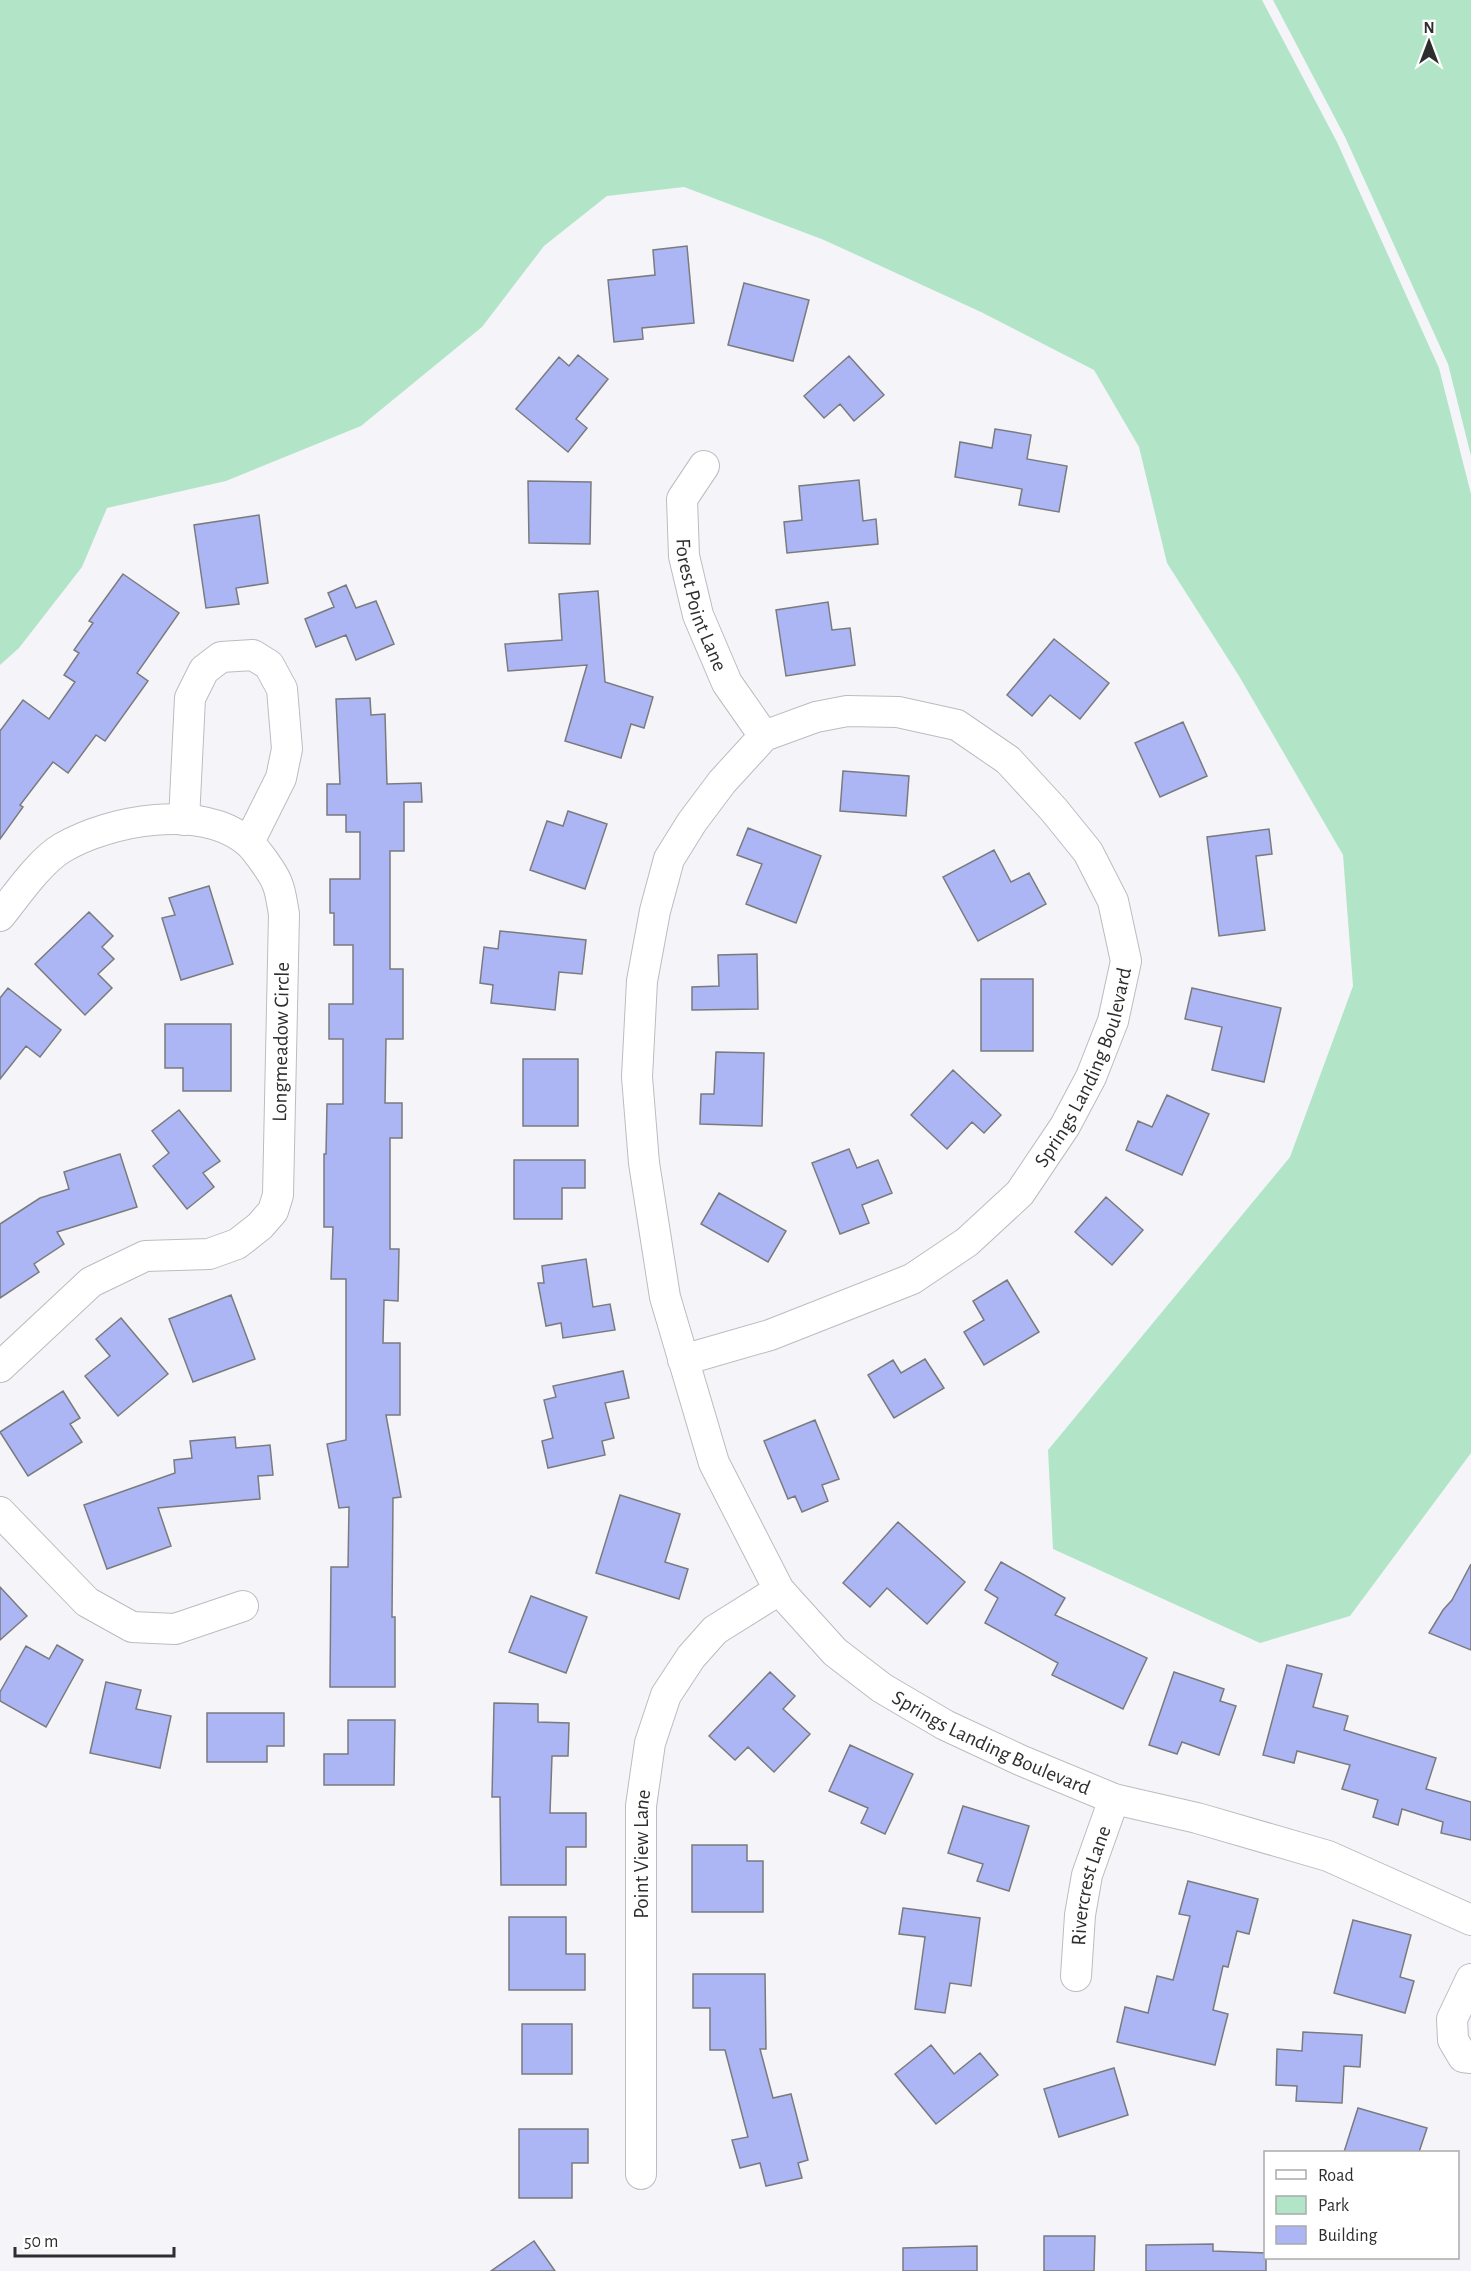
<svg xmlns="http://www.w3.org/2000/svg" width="1471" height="2271" viewBox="0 0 1471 2271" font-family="'Alegreya Sans',sans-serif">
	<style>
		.green { fill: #b2e5c8 }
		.building { fill: #adb6f4; stroke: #7a7b7e; stroke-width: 1.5 }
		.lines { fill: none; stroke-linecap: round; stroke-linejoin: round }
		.minor-casing { stroke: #bcbcc0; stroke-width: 32 }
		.minor { stroke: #fff; stroke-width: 30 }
		.labels { text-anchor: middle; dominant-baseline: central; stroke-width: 4.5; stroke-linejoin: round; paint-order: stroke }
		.street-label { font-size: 21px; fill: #2e2e2f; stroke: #fff }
	</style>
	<rect width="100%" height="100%" fill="#f5f5f9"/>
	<path class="green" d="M0 0H1262L1337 142 1439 368 1471 494V1453L1350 1616 1260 1643 1053 1549 1048 1450 1290 1157 1353 986 1343 855 1239 676 1167 563 1139 447 1094 370 981 312 824 240 684 187 607 196 544 246 482 327 361 426 226 481 107 508 82 567 19 648 0 665Z
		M1273 0H1471V456L1448 364 1345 137Z"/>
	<path class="building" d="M687 246 694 323 642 328 643 339 614 342 608 280 655 275 653 250Z
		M744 283 809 300 793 361 728 345Z
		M578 355 608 379 576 419 587 428 568 452 516 409 559 357 569 366Z
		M849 356 884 395 854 421 840 404 824 418 804 396Z
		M995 429 1031 435 1027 459 1067 466 1059 512 1019 505 1022 489 955 477 960 442 992 448Z
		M859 480 863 521 876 519 878 544 787 553 784 522 802 520 799 486Z
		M528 481 591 482 590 544 529 543Z
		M259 515 268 583 236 588 239 604 206 608 194 525Z
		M123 574 179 613 137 673 148 681 105 741 96 735 68 773 53 762 20 805 23 807 0 839V731L23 700 49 719 75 682 64 675 79 653 74 650 93 623 89 621Z
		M346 585 356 608 376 601 394 644 356 660 346 635 316 647 305 619 334 607 328 593Z
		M598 591 605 682 653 697 644 728 631 724 621 758 565 741 587 665 508 671 505 644 562 640 559 594Z
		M828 602 832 630 850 628 855 665 786 676 776 610Z
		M1054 639 1109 683 1080 719 1050 695 1032 716 1007 695Z
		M370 698 371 715 385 714 387 784 421 783 422 802H404V851H390V969H403V1039H386L385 1103H402V1138H390V1249H399L398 1301 384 1300 383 1343H400V1415H386L401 1497 393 1498 392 1617H395V1687H330L331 1567H348L349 1507 339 1508 327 1444 346 1440V1279H331L333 1227H324V1154H326L327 1104H343V1039H329V1004H353V945H334V913H330V879H360V832H346V815H327V784H340L336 699Z
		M1183 722 1207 776 1160 797 1135 743Z
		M843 771 909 776 906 816 840 811Z
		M568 811 607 824 585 889 530 870 547 821 563 826Z
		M748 828 821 856 796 923 746 904 762 864 737 855Z
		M1269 829 1272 854 1256 856 1265 930 1219 936 1207 837Z
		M994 850 1011 882 1029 873 1046 904 978 941 943 877Z
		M209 886 233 964 181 980 162 918 175 915 169 898Z
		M89 912 113 936 102 947 114 959 98 974 112 988 85 1015 35 964Z
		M500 931 586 940 582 974 559 972 555 1010 491 1003 493 985 480 983 484 947 498 949Z
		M757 954 758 1009 692 1010V987L719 986 718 955Z
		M981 979H1033V1051H981Z
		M8 988 61 1030 40 1057 26 1046 0 1079V998Z
		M1192 988 1281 1008 1264 1082 1212 1070 1222 1027 1185 1019Z
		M165 1024H231V1091H183V1068H165Z
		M716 1052 764 1053 762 1126 700 1124 701 1094H714Z
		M523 1059H578V1126H523Z
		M953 1070 1001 1115 984 1133 972 1122 947 1149 911 1115Z
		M1167 1095 1209 1114 1182 1175 1126 1150 1138 1121 1152 1127Z
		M179 1110 220 1161 203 1173 214 1187 187 1209 153 1166 169 1153 152 1131Z
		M849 1149 857 1168 878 1160 892 1193 862 1205 869 1223 840 1234 812 1163Z
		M120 1154 137 1207 57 1232 64 1244 34 1264 39 1272 0 1298V1224L40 1198 69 1189 64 1172Z
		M514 1160H585V1188H562V1219H514Z
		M719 1193 786 1231 768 1262 701 1224Z
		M1106 1197 1143 1230 1112 1265 1075 1232Z
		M586 1259 593 1307 610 1304 615 1330 563 1338 561 1323 546 1326 538 1283H544L542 1266Z
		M1007 1280 1039 1332 984 1365 964 1332 984 1320 973 1301Z
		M231 1295 255 1359 193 1382 169 1319Z
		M121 1318 168 1374 118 1416 85 1376 110 1356 96 1339Z
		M925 1359 944 1388 894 1418 868 1375 893 1360 901 1373Z
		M623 1371 629 1398 605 1403 614 1438 602 1441 605 1455 548 1468 542 1441 553 1438 544 1400 556 1397 553 1386Z
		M63 1391 80 1418 70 1424 82 1442 28 1476 0 1432Z
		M815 1420 839 1479 822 1485 828 1501 802 1512 795 1496 788 1499 764 1441Z
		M235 1437 236 1448 270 1445 273 1475 258 1476 260 1499 158 1508 171 1546 107 1569 84 1505 175 1473 174 1460 192 1458 190 1441Z
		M620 1495 680 1514 665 1562 688 1569 679 1599 596 1573Z
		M898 1522 965 1582 927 1624 887 1588 870 1607 843 1583Z
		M1001 1562 1065 1598 1055 1615 1147 1658 1123 1709 1052 1675 1058 1663 985 1623 998 1598 985 1590Z
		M1471 1564V1650L1429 1633 1443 1610 1452 1600Z
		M0 1587 27 1616 0 1640Z
		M531 1596 587 1617 566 1673 509 1652Z
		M57 1645 83 1660 46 1727 0 1701V1692L26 1646 49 1659Z
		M1287 1665 1322 1674 1313 1707 1348 1716 1344 1730 1436 1758 1426 1789 1471 1802V1840L1441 1833 1443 1822 1402 1809 1398 1825 1373 1817 1378 1800 1342 1789 1350 1765 1297 1751 1294 1763 1263 1755Z
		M770 1672 795 1696 783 1709 810 1734 774 1772 748 1747 735 1760 709 1736Z
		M1174 1672 1224 1689 1220 1701 1236 1706 1219 1755 1182 1742 1177 1754 1149 1745Z
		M106 1682 141 1690 136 1709 171 1716 160 1768 90 1753Z
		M494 1703 538 1704V1722L569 1723 568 1756H552L550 1813H586V1847H566V1885H501L500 1797H492Z
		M207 1713H284V1746H267V1762H207Z
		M348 1720H395L394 1785H324V1754H348Z
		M850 1745 913 1774 885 1834 861 1823 868 1808 829 1791Z
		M963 1806 1029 1826 1009 1891 977 1881 983 1864 948 1853Z
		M692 1845H747V1861H763V1912H692Z
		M1188 1881 1258 1899 1249 1934 1237 1931 1228 1967 1223 1966 1213 2010 1228 2014 1215 2065 1117 2042 1125 2007 1148 2013 1157 1976 1173 1980 1190 1916 1179 1914Z
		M903 1908 980 1918 971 1986 950 1983 945 2013 915 2009 925 1937 899 1934Z
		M509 1917H566V1954H585V1990H509Z
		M1353 1920 1411 1935 1400 1977 1414 1981 1405 2013 1334 1993Z
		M693 1974H765L766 2049H760L773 2098 791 2094 808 2160 798 2163 802 2178 766 2186 760 2163 740 2168 732 2140 748 2137 725 2050H710V2008H693Z
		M522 2024H572V2074H522Z
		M1303 2032 1362 2035 1360 2067 1344 2066 1342 2103 1296 2101 1297 2086 1276 2085 1277 2049 1302 2051Z
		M931 2045 954 2074 980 2053 998 2075 936 2124 895 2074Z
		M1114 2068 1128 2115 1059 2137 1044 2089Z
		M1358 2108 1427 2128 1419 2152H1344Z
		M519 2129H588V2163H572V2198H519Z
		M1044 2236H1095L1094 2271H1044Z
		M534 2241 555 2271H491Z
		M1213 2244V2251L1266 2253V2271H1146V2245Z
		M977 2246V2271H903V2248Z"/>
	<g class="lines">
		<defs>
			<g id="minor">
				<path id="s1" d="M704 466 682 499 684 556 698 615 727 683 764 736"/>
				<path d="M184 820 190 698 204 670 221 657 253 655 269 665 282 689 287 749 281 778 249 842"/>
				<path d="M0 916C16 896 40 861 62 848 110 820 201 803 248 842 255 848 274 874 277 883 281 892 282 904 284 914L278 1195 273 1211 260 1226 237 1244 209 1254 145 1256 91 1282 0 1367"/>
				<path id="s2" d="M683 1360 770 1335 912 1279 967 1242 1020 1193 1065 1126 1091 1077 1113 1021 1126 961 1113 901 1088 852 1054 810 1008 760 957 725 898 712 847 711 816 717 764 736 722 782 692 822 669 859 655 911 642 981 637 1077 644 1163 665 1297 714 1463 779 1590 835 1652 882 1688 945 1725 1020 1760 1114 1799 1197 1818 1328 1856 1471 1920"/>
				<path d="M0 1512 87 1602 132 1627 175 1629 243 1606"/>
				<path id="s3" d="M1076 1976 1080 1915 1087 1875 1114 1799"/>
				<path d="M1471 1979 1452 2019 1453 2040 1463 2057 1471 2058"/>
				<path id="s4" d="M641 2174V1806L650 1743 666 1695 691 1657 715 1630 779 1590"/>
			</g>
		</defs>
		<use href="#minor" class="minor-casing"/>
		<use href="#minor" class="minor"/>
	</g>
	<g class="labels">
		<g class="street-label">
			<text stroke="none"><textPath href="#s1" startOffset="148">Forest Point Lane</textPath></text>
			<text transform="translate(281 1042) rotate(-89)">Longmeadow Circle</text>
			<text stroke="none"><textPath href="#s2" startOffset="524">Springs Landing Boulevard</textPath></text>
			<text stroke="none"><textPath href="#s2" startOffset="2318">Springs Landing Boulevard</textPath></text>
			<text stroke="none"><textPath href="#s4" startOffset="320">Point View Lane</textPath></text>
			<text stroke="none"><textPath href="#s3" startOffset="92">Rivercrest Lane</textPath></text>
		</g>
	</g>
	<rect x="1264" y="2151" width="195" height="108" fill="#ffffff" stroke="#ababac" stroke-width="1.5"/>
	<rect x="1276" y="2170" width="30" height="9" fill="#ffffff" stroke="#ababac" stroke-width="1.5"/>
	<text x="1318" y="2181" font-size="18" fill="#2e2e2f">Road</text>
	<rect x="1276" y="2196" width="30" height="18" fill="#b2e5c8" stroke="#ababac" stroke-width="1.5"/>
	<text x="1318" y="2211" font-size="18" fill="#2e2e2f">Park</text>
	<rect x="1276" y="2226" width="30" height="18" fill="#adb6f4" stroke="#ababac" stroke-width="1.5"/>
	<text x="1318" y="2241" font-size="18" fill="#2e2e2f">Building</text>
	<g transform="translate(1429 42)" stroke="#ffffff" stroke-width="4.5" paint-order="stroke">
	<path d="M0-4.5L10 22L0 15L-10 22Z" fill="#2e2e2f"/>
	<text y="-9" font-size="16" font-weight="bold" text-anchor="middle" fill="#2e2e2f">N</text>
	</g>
	<path d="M15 2247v9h159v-9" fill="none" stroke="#2e2e2f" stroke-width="3"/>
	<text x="24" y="2247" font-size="18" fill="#2e2e2f" stroke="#ffffff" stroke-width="4.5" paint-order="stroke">50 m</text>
</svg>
